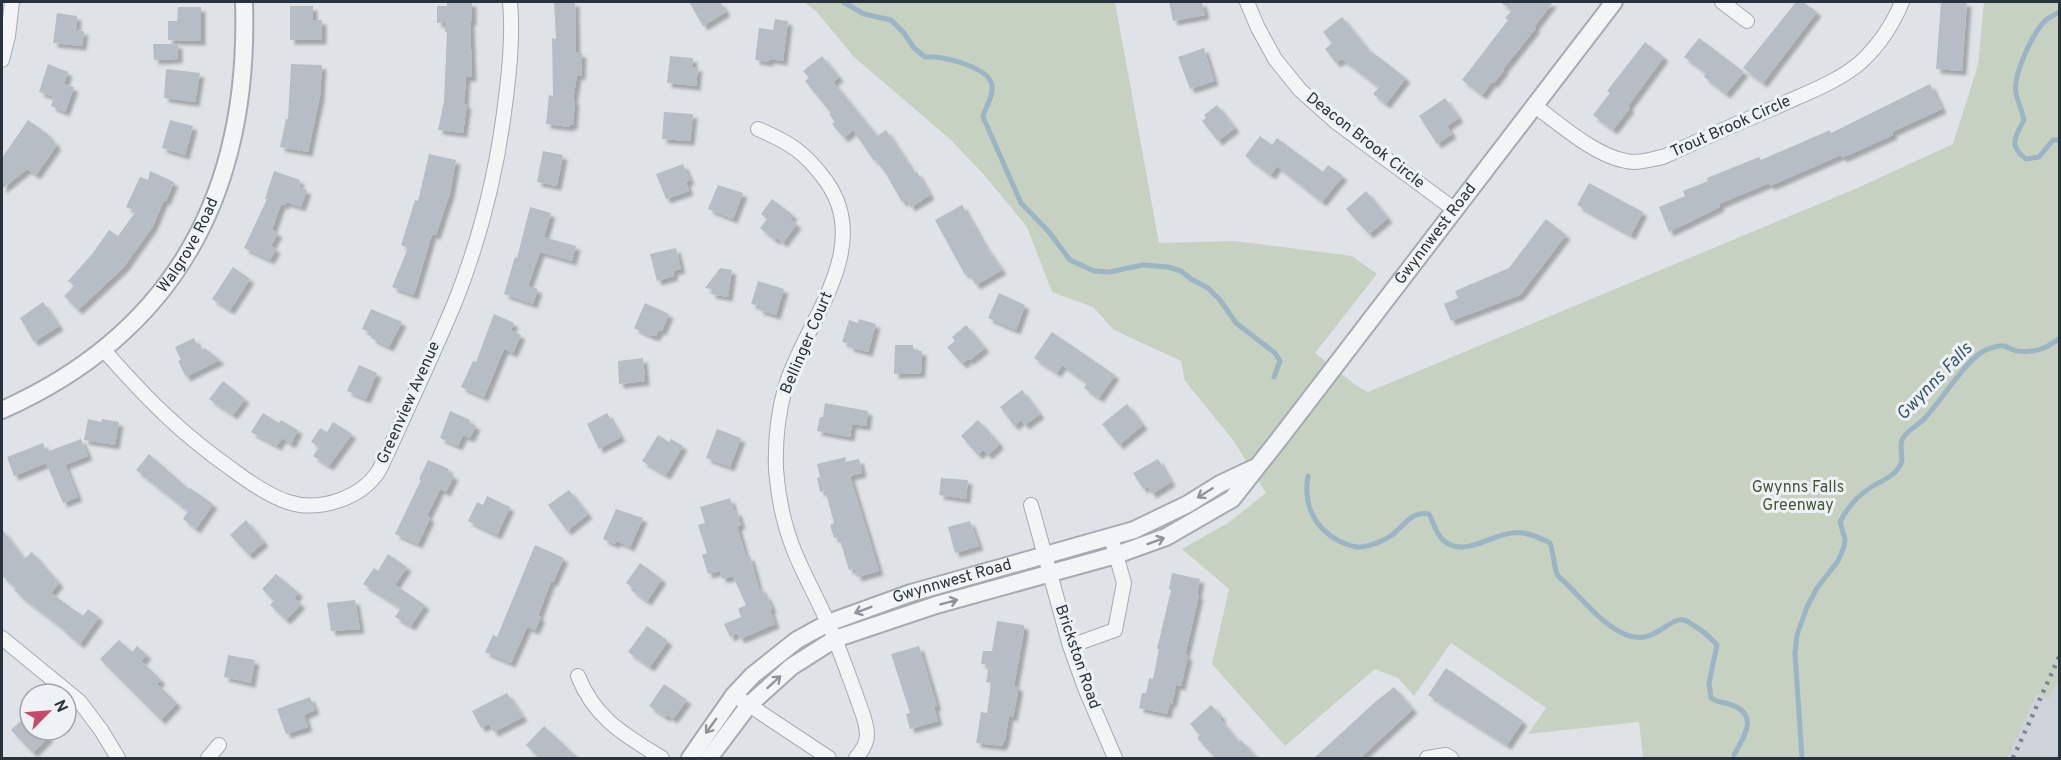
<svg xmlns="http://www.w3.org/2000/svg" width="2061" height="760" viewBox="0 0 2061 760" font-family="Overpass,sans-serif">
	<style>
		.built { fill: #cdd3d9 }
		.green { fill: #c7d1c1 }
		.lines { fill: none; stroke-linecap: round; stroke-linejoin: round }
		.stream { stroke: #9cb5c5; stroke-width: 5 }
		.building { fill: #b7bdc4; filter: url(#shadow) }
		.minor-casing { stroke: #a5abb1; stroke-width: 16 }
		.tertiary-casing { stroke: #a5abb1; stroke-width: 20 }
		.minor { stroke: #f2f4f6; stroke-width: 14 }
		.tertiary { stroke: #f2f4f6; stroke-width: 16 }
		.rail { stroke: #7a8590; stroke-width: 4.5; stroke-dasharray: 3 6; stroke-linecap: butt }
		.oneway { stroke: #8e949a }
		.labels { text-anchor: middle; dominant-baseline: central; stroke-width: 6; stroke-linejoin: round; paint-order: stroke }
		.street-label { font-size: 16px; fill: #29333e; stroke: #eff2f5 }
		.park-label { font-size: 16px; fill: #425837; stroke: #eff2f5 }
		.water-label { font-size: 18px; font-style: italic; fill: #36566f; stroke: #eff2f5 }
	</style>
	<defs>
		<filter id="shadow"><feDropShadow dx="4.5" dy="4.5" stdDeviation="1.5" flood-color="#0004"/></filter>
	</defs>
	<rect width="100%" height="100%" fill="#dfe3e7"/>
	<path class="built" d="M2059 677V758H2008L2037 694 2049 699Z"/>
	<path class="green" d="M804 2H1115L1159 243 1234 241 1352 256 1377 274 1315 353 1357 386 1368 392 1855 189 1953 144 1978 65 1984 2H2059L2060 677 2049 699 2037 694 2008 758H1643L1639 722 1528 734 1546 708 1451 643 1414 696 1398 678 1375 669 1285 746 1212 664 1229 589 1182 549 1228 523 1266 493 1233 440 1185 381 1181 361 1114 330 1093 307 1052 292 1027 227 985 176 951 140 854 57 816 11Z"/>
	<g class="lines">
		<path class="stream" d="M843 2 864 14 891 20 904 33 914 48 925 57C941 55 989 67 992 85 994 96 985 107 983 117L1021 203 1049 232 1070 260 1094 271 1109 272 1143 265 1168 267 1181 271 1191 279 1208 288 1220 300 1236 323 1275 353 1280 361 1274 377
			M2060 12C2056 14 2051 16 2047 19 2034 30 2012 76 2016 93 2018 102 2022 111 2024 120 2015 137 2008 146 2026 159L2039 157 2053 140H2060
			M1308 476C1303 504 1314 528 1339 541 1346 544 1354 548 1361 547 1371 546 1384 541 1392 535 1404 526 1412 510 1429 514 1433 521 1436 533 1442 539 1464 562 1497 528 1523 533 1532 534 1542 539 1550 543 1554 554 1553 565 1558 576 1579 594 1596 619 1620 632 1653 650 1667 617 1684 620 1688 621 1693 625 1696 627 1706 633 1710 637 1717 645L1709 683 1711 698C1718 703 1721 702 1729 704 1760 714 1745 735 1734 755V758
			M1802 758 1795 653 1797 635 1807 607 1817 588 1838 561 1844 547 1845 539 1840 522C1847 508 1856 497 1870 488 1878 482 1890 479 1897 470 1907 459 1898 451 1902 440 1906 430 1918 426 1925 418 1940 402 1966 361 1982 352 1988 349 1997 345 2004 346 2008 347 2012 350 2017 351 2034 353 2046 349 2060 338"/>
	</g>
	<path class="building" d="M447 2H472V21H470L472 77H466L464 104H467L463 133 438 130 444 101 447 32H445V23H437V6H447Z
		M554 2H575L576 52 582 53 581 76 577 75 573 100H575L573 125H570V127L546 124 549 95 553 96 552 38 556 39Z
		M689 2H720L726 12 703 26Z
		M1169 2H1202L1205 15 1173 21Z
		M1500 2H1553L1534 27 1536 28 1503 69 1504 70 1494 83 1492 82 1482 95 1462 80 1508 20 1505 18 1512 10Z
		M1796 2H1803L1817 12 1763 83 1743 68Z
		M1941 2H1967L1962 71 1936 69Z
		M290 6H313V20H322V40H290Z
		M178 7H201V41L168 40V21H177Z
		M57 13 77 16 76 30 84 31 82 46 53 43Z
		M1342 17 1371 53 1372 52 1406 78 1386 104 1373 94 1379 87 1342 59 1336 63 1325 49 1332 43 1323 32Z
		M775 19 788 21 783 61 769 59V62L755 60 759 28 773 30Z
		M1699 38 1744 72 1726 94 1704 77 1706 73 1684 57Z
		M1645 42 1664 57 1628 106 1630 108 1613 130 1593 115 1610 93 1607 91Z
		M153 44H178V59L154 60Z
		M1204 48 1214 81 1190 89 1178 57Z
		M670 56 693 58 692 67H698L696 86 667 83Z
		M822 56 839 77 833 82 877 136 886 130 914 173 917 172 930 195 911 207 906 200 902 202 886 174 876 160 874 161 853 130 844 138 832 124 835 122 829 114 831 113 805 81 809 78 803 71Z
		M48 64 68 72 64 84 74 87 65 112 51 106 54 97 39 92Z
		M291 64 322 65 320 96 308 152 280 147 286 119H288Z
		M166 69 200 73 195 102 164 98Z
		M1930 84 1942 109 1892 132 1893 135 1842 158 1841 155 1770 186 1769 183 1719 204 1720 207 1669 232 1659 207 1685 196 1683 191 1708 181 1707 178 1759 157 1761 160 1830 130 1831 133Z
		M1445 98 1459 118 1447 126 1452 134 1437 144 1419 116Z
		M1217 105 1235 128 1218 141 1202 121 1206 118 1204 115Z
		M664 112 693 114 690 141 662 139Z
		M28 120 49 135 48 138 55 141 54 143 57 145 36 175 27 169 2 189V158Z
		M170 120 193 126 185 155 162 148Z
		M1260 136 1272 145 1277 138 1323 172 1328 165 1343 176 1322 202 1277 166 1271 175 1245 156Z
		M543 151 563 155 557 186 537 182Z
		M429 154 456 160 450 193 436 235 432 234 414 295 392 287 408 248 401 245 415 200 418 201Z
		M683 164 690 180 686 182 689 191 666 199 656 174Z
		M150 171 174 182 166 201 164 200 153 226 124 267 78 310 64 296 74 286 68 281 93 253 109 230 118 236 136 211 126 207 140 177 148 180Z
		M274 171 300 180 299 187 307 190 301 207 286 202 285 205 281 204 272 230 278 233 271 246 276 249 270 260 244 248 267 199H265Z
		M1589 183 1643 212 1631 235 1577 205Z
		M718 185 743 193 733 219 708 209Z
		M1366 191 1388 218 1369 234 1346 209Z
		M772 199 793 215 790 219 797 224 783 243 777 238 775 240 760 228 767 219 761 214Z
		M962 205 985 246 1002 270 976 285 968 273 965 275 935 220Z
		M530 207 551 213 544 237 576 246 572 261 540 252 528 286 538 289 533 304 504 294 515 257 517 258Z
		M1546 219 1566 235 1520 295 1451 321 1444 304 1458 298 1455 291 1509 268Z
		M676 248 681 269 673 271 674 276 657 281 650 254Z
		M233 267 250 279 230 310 212 299Z
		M720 268 732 270 728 297 711 294 712 289 705 288Z
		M758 281 784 289 776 315 759 310V306L751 304Z
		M999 293 1025 305 1016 330 988 318Z
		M43 302 59 326 34 342 20 318Z
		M645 303 669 314 662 331 659 330 656 336H651L634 328Z
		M371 309 402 322 389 347 371 338 373 334 362 329Z
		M494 314 514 323 511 330 521 335 513 353 504 349 484 397 461 387 473 361 476 362Z
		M859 319 876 324 868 352 849 347 850 344 842 342 849 320 858 323Z
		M966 325 985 348 970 360 968 359 962 364 947 347 955 341 952 337Z
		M1052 332 1115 375 1099 398 1084 388 1087 383 1062 365 1057 373 1034 358Z
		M194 338 200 350 205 348 220 360 186 377 178 361 181 360 175 347Z
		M895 345H913V350L922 351 921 373 894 374Z
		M643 358 645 381 619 384 618 361Z
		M359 365 377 373 366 399 347 391Z
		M223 381 245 399 233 415 209 399Z
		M1022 390 1040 414 1025 425 1021 420 1014 426 1000 407Z
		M825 403 868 411 866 426 852 424 850 437 817 431 820 417H823Z
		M1127 404 1143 425 1119 445 1102 424Z
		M450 411 470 420 469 422 476 426 470 438 463 435 458 446 440 438Z
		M263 413 279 423 281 420 298 430 291 444 282 438 277 446 251 432Z
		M607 413 621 437 599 449 587 424Z
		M88 419 101 422 102 419 119 422 115 445 84 440Z
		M978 420 998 442 999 445 988 455 983 450 978 455 961 436Z
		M333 422 352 434 329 466 313 456 319 447 311 442 320 428 327 432Z
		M717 429 741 438 730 467 706 458Z
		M658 435 669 442 671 439 683 446 666 475 642 461Z
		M81 439 88 456 65 465 78 497 63 503 46 463 14 476 7 457 43 443 46 452Z
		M149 454 189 489 190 488 213 504 196 529 183 519 188 511 136 470Z
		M846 457 845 462 859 459 862 473 850 476 879 571 857 577 855 569 849 570 839 537 834 538 830 525 834 523 825 490 820 492 817 478 820 477 817 464Z
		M1158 459 1171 482 1152 494 1147 486 1143 489 1133 473Z
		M428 460 449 469 447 472 454 476 446 492 440 489 427 516 430 518 418 544 395 534 421 480 419 479Z
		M941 478 968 480 966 499 939 495Z
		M569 490 588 514 567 531 548 505Z
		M487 496 510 507 497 535 468 521 477 502 483 505Z
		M730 498 734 512 737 511 741 525 737 526 746 557 750 556 759 589 761 588 765 596H767L772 609 770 610 775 624 740 639 737 633 730 637 724 624 741 617 738 609 746 605 733 576 722 579 720 571 708 574 702 555 707 553 698 525 705 523 700 507Z
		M616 509 643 518 630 547 617 541 615 544 603 539Z
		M246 520 264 542 249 555 230 535Z
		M970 521 979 546 955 553 948 527Z
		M2 529 24 559 32 552 59 583 51 593 83 616 88 609 99 617 80 644 65 632 66 631 23 598 14 590 16 588 2 576Z
		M535 545 564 558 553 582 551 581 538 616 541 617 535 630 527 627 511 663 485 652 493 635 497 637Z
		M388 554 407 567 395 585 425 605 411 626 395 617 401 608 363 584 374 568 378 571Z
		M640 563 662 579 647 601 631 590 633 588 626 583Z
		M1172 573 1200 579 1197 595H1199L1185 655 1188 656 1181 686 1176 685 1172 704 1170 702 1167 714 1139 708 1142 693H1146L1149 678 1153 679 1159 649H1157L1171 590 1169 589Z
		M276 574 299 593 294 598 301 604 286 620 270 605 274 601 262 589Z
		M355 600 360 629 331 631 327 603Z
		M997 621 1024 625V631L1014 686H1018V692L1013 717 1009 716 1005 741H1004L1002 746 976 743 981 712 987 713 991 683 986 682 989 665 981 664 983 651H992Z
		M647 626 668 641 650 667 628 652Z
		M119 640 132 652 137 646 147 655 141 661 161 680 157 684 177 703 161 720 100 659Z
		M919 646 937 706 934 707 938 721 910 729 906 714 910 713 891 654Z
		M228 655 255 660 251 683 224 677Z
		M1446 668 1523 721 1507 745 1428 695Z
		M664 684 687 700 673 719 667 715 665 717 649 706Z
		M1394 687 1413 709 1359 759H1313L1374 703Z
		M507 693 523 717 494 732 489 724 481 728 472 711Z
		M310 697 315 710 304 715 308 727 286 734 277 709Z
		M1211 705 1222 717 1220 719 1239 742 1241 740 1258 759H1216L1197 738 1200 735 1190 724Z
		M22 720 30 727V730H42L49 737 33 753 11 730Z
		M544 726 579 759H540L526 745Z"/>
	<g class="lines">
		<defs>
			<path id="minor" d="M1247 2 1258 28 1275 59 1300 90 1336 122 1455 210
				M1722 2 1747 21
				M2 60 8 36 12 2
				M1535 106C1561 125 1594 155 1626 161 1638 164 1651 159 1663 157 1700 140 1738 123 1776 107 1804 94 1838 82 1861 62 1879 45 1893 24 1902 2
				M758 129C790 143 805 152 826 181 875 249 804 323 785 388 778 414 775 442 776 469 778 498 784 526 795 553 805 577 818 600 828 623 839 647 847 671 856 695 860 708 867 721 867 735 867 744 862 751 856 758
				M103 349C145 397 180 433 233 470 249 482 269 496 288 502 318 512 360 499 378 472 382 466 384 458 388 452 411 400 436 349 457 297 482 233 498 166 506 97 510 66 513 33 510 2
				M1031 505 1070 646 1085 688 1115 758
				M2 638 80 702 101 730 118 758
				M1070 646 1115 630 1124 583 1111 537
				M578 676C595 719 625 735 662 758
				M734 695 829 758
				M208 758 219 745
				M1427 758 1446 755 1451 758"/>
			<g id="tertiary">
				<path id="s1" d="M2 410C177 332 250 190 244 2"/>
				<path id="s2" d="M690 758 734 695 753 675 797 640 828 623 911 593 1134 530 1188 504 1220 484 1254 468"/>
				<path id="s3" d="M709 758 749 705 791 667 835 639 936 605 1116 555 1166 537 1232 499 1280 438 1614 2"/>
			</g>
		</defs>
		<use href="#minor" class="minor-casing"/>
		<use href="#tertiary" class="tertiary-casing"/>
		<use href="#minor" class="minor"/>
		<use href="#tertiary" class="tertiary"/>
		<path class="rail" d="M2013 758 2060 655"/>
	</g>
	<defs><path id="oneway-shaft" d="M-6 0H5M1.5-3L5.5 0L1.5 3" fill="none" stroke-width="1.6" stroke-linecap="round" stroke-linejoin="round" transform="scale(1.5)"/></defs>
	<g class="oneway">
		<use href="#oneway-shaft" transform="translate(1205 493) rotate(148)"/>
		<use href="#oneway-shaft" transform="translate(1156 541) rotate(-20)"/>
		<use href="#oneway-shaft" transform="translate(949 602) rotate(-15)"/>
		<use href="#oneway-shaft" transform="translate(863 610) rotate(159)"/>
		<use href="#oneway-shaft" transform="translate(774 682) rotate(-42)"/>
		<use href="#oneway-shaft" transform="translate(711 726) rotate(126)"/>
	</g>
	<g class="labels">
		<g class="street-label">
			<text transform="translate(1731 127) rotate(-24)">Trout Brook Circle</text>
			<text transform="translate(1365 141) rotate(38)">Deacon Brook Circle</text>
			<text stroke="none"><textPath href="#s3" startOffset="932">Gwynnwest Road</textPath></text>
			<text stroke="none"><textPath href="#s1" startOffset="254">Walgrove Road</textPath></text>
			<text transform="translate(807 343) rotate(-67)">Bellinger Court</text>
			<text transform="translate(409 403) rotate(-66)">Greenview Avenue</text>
			<text stroke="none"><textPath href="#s2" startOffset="327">Gwynnwest Road</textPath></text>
			<text transform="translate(1077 657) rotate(71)">Brickston Road</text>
		</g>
		<g class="park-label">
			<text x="1798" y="488">Gwynns Falls<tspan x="1798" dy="18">Greenway</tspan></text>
		</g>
		<g class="water-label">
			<text transform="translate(1935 382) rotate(-46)">Gwynns Falls</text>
		</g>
	</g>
	<rect width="2061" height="760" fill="none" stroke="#29333e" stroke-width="6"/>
	<g transform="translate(48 712) rotate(65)"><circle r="28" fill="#eff2f5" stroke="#a0a6ac" stroke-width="1.5"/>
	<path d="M0-4.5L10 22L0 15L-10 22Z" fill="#c54b6c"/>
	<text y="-9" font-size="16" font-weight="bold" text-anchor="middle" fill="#29333e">N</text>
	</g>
</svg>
